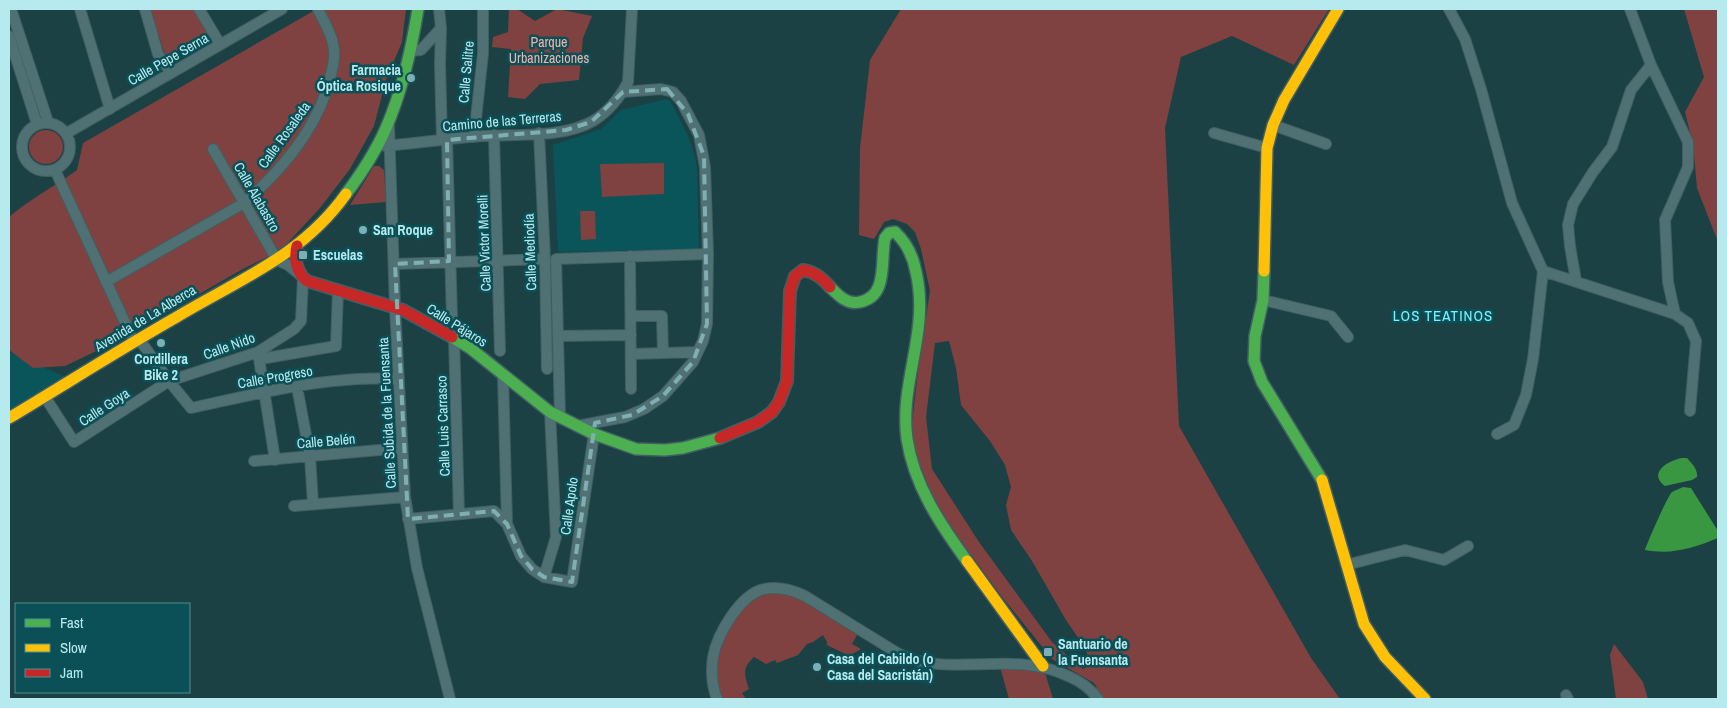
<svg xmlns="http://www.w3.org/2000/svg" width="1727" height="708" viewBox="0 0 1727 708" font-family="'Archivo Narrow',sans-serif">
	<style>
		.built { fill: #09555a }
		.green { fill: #7f4240; fill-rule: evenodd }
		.water { fill: #399741 }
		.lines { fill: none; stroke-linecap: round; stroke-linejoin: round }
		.street-casing { stroke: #405f62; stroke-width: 12 }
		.fast-casing { stroke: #405f62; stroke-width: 14 }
		.slow-casing { stroke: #405f62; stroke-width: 14 }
		.jam-casing { stroke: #405f62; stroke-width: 14 }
		.street { stroke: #507174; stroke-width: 10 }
		.fast { stroke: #4caf50; stroke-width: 11 }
		.slow { stroke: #ffc107; stroke-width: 11 }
		.jam { stroke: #c62828; stroke-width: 11 }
		.marked { fill: none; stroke: #80afb3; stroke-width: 4; stroke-dasharray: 10 6; stroke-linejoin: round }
		.poi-dot { fill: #80afb3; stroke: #0a5056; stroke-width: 2 }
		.labels { text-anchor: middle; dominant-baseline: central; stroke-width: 5; stroke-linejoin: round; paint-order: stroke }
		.park-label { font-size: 14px; fill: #f4b2ad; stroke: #0a5056 }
		.street-label { font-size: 14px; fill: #b6eaef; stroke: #0a5056 }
		.poi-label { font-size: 14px; font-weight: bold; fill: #b6eaef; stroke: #0a5056; text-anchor: start }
		.neighbourhood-label { font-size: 15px; letter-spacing: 1px; fill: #7ef1fd; stroke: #0a5056 }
	</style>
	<rect width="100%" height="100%" fill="#1c4144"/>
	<path class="built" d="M667 99 671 102 688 136 695 157 697 168 699 249 558 252 553 145 601 129 621 110Z
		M9 352 72 380 9 418Z"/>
	<path class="green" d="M150 9H194L208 34 166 58Z
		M317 9H406L402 42 386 80 374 126 350 169 320 208 281 250 241 270 115 342 65 366 33 368 9 350V217C30 199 55 186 77 170L83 143Z
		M509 9H517L535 21 557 9 592 16 583 38 579 80 540 84 525 99 508 97 511 49 492 47 493 37 508 32Z
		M901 9H1329L1294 65 1232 36 1181 57 1165 128 1179 426 1311 658 1340 699H1103L1094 683 1052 659 1002 597 944 518 919 473 910 440 919 363 930 291 921 249 915 232 907 224 893 219 884 222 874 239 859 235 860 148 870 60ZM949 341 956 368 961 405 990 441 1005 465 1011 487 1006 505 1011 530 1032 561 1066 620 1085 648 1091 664 1083 669 1052 642 979 542 932 469 926 417 935 343Z
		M1684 9H1718V242L1697 188 1693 145 1685 112 1704 77Z
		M29 147a17 17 0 1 1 34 0a17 17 0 1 1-34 0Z
		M664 163V194L602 197 600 164Z
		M374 166H379L384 170 386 202 350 205Z
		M580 211H595L596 239 581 240Z
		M777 592 799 597 857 635 852 644 861 649 849 656 827 645V642L823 635 813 642 807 644 798 655 777 663 775 660 766 664 754 657C742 668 744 674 749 689L742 693 746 699H720C717 688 715 676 716 664 717 644 741 600 762 593 766 592 772 592 777 592Z
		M1614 644 1643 682 1648 699H1616L1610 655Z
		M999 663 1043 666 1053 699H1009Z"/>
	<path class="water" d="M1682 458H1687C1692 464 1698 469 1697 477L1692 480 1665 486C1647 473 1669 460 1682 458Z
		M1683 487 1691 488 1718 531V538C1693 548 1673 555 1645 550 1647 543 1668 495 1672 492 1675 490 1680 489 1683 487Z"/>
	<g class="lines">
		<defs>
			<path id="street" d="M11 9 48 122
				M80 9 110 109
				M145 9 158 54 171 73
				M199 9 220 44
				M439 9 441 28 440 64 442 140
				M1449 9 1465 39 1481 89 1512 203 1543 271 1675 314 1688 323 1696 341 1690 411
				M9 36 37 124
				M410 51 421 50 441 28
				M1651 65 1688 142V167L1665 220 1668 282 1675 314
				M22 147a24 24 0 1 1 48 0a24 24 0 1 1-48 0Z
				M1273 125 1326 144
				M389 126 395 307 405 497 417 568 450 699
				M67 133 282 9
				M539 133 545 259 547 369
				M1214 133 1267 148
				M494 135 500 351
				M474 137 483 53V9
				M447 140 452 318
				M385 146C418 143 451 138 484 136 517 134 564 138 593 121 608 112 620 97 628 82L632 9
				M213 149 277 260 288 265 299 274
				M55 170 134 342
				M630 256 631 389
				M395 264 545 259
				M1576 281 1570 246 1568 225 1573 204 1593 172 1612 147 1631 90 1651 65 1630 9
				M106 282 244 203C282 170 318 128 330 78 333 68 336 55 333 44 331 32 323 20 318 9
				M1263 300 1331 316 1348 337
				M631 316H662L663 353
				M559 336 631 335
				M454 337 459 514
				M139 339 169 381 191 408C242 397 293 384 345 380 363 378 381 379 399 378
				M258 352 266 358 336 346 338 290
				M258 352 275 460
				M631 354 698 352
				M503 375 507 524
				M297 387 310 456 313 504
				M45 397 74 442 169 381 258 352 294 329 301 321 303 278
				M560 417 556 259 708 254
				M577 426 625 417 644 409 663 396 693 362 703 341 707 324 708 254 705 167 699 135 681 101 673 92 661 89 623 92
				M1497 434 1514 425 1526 395 1533 359 1543 271
				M254 461 402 448
				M294 506 405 497
				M408 519 494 511 507 524 521 556 532 569 544 577 572 582 594 434
				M1346 565 1405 550 1444 560 1468 546
				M544 577 556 537 550 412
				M1566 695 1568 699
				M717 699C712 686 711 671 713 657 717 635 740 594 764 589 779 586 792 590 805 596L899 654C951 679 1012 649 1068 676 1080 681 1091 689 1098 699"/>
			<path id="fast" d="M346 194C361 174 376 151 386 128 401 94 412 46 418 9
				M1264 271 1263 300 1255 336 1254 361 1262 382 1322 480
				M830 287C838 295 847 305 860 302 889 296 880 260 885 238L889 233 895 232C907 243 913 256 916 272 930 332 899 382 907 439 914 485 940 524 967 561
				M452 337 470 348 550 412 594 434 636 449 665 450 683 448 720 438"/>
			<path id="slow" d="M1264 271 1267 148 1273 125 1284 100 1338 9
				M9 418C64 385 119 350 175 318 238 280 302 256 346 194
				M1322 480 1364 624 1385 657 1425 699
				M967 561 1043 666"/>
			<path id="jam" d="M297 246C294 260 296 272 307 281L403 310 452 337
				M720 438 758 422 772 412 779 402 787 381 790 291 795 276 803 270C815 272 822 278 830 287"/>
		</defs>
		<use href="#street" class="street-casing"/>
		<use href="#fast" class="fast-casing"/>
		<use href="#slow" class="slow-casing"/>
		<use href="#jam" class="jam-casing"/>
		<use href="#street" class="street"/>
		<use href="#fast" class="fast"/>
		<use href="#slow" class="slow"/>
		<use href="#jam" class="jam"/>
	</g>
	<path class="marked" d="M667 89 688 114 704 156 707 324 693 362 663 396 632 415 595 423 572 582 544 577 532 569 521 556 507 524 494 511 408 519 395 264 449 261 447 140 566 130 591 122 623 92Z"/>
	<g class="poi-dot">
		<circle cx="411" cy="78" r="5"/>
		<circle cx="363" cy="230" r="5"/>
		<rect x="298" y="250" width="10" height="10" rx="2.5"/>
		<circle cx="161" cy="343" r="5"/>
		<rect x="1043" y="647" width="10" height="10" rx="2.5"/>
		<circle cx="817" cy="667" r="5"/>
	</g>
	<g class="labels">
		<g class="park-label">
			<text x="549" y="42">Parque<tspan x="549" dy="16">Urbanizaciones</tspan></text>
		</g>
		<g class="street-label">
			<text transform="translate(168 59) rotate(-30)">Calle Pepe Serna</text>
			<text transform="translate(466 72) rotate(-85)">Calle Salitre</text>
			<text transform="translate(502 121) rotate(-5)">Camino de las Terreras</text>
			<text transform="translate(284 135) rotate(-54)">Calle Rosaleda</text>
			<text transform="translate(257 197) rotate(60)">Calle Alabastro</text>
			<text transform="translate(484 243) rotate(-92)">Calle Victor Morelli</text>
			<text transform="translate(530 252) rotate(-92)">Calle Mediodía</text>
			<text transform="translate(145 318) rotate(-31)">Avenida de La Alberca</text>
			<text transform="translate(457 325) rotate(32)">Calle Pájaros</text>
			<text transform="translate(229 346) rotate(-20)">Calle Nido</text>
			<text transform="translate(275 377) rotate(-10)">Calle Progreso</text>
			<text transform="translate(104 407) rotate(-33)">Calle Goya</text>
			<text transform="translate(387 413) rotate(-93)">Calle Subida de la Fuensanta</text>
			<text transform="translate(443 426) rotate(-92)">Calle Luis Carrasco</text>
			<text transform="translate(326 441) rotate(-5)">Calle Belén</text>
			<text transform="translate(569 506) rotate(-82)">Calle Apolo</text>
		</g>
		<g class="poi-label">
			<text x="401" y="70" text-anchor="end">Farmacia<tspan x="401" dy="16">Óptica Rosique</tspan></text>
			<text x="373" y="230">San Roque</text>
			<text x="313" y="255">Escuelas</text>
			<text x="161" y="359" text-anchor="middle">Cordillera<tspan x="161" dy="16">Bike 2</tspan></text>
			<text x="1058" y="644">Santuario de<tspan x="1058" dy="16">la Fuensanta</tspan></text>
			<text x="827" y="659">Casa del Cabildo (o<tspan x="827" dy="16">Casa del Sacristán)</tspan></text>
		</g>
		<g class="neighbourhood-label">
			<text x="1443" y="315">LOS TEATINOS</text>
		</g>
	</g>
	<rect width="1727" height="708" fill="none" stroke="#b6eaef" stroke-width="20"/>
	<rect x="15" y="603" width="175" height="90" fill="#0a5056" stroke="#4f8e93"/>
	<rect x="25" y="619" width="25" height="8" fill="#4caf50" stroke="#4f8e93"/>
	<text x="60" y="628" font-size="15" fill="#b6eaef">Fast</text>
	<rect x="25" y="644" width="25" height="8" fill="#ffc107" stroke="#4f8e93"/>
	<text x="60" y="653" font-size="15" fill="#b6eaef">Slow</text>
	<rect x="25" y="669" width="25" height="8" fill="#c62828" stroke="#4f8e93"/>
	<text x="60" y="678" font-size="15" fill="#b6eaef">Jam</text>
</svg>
